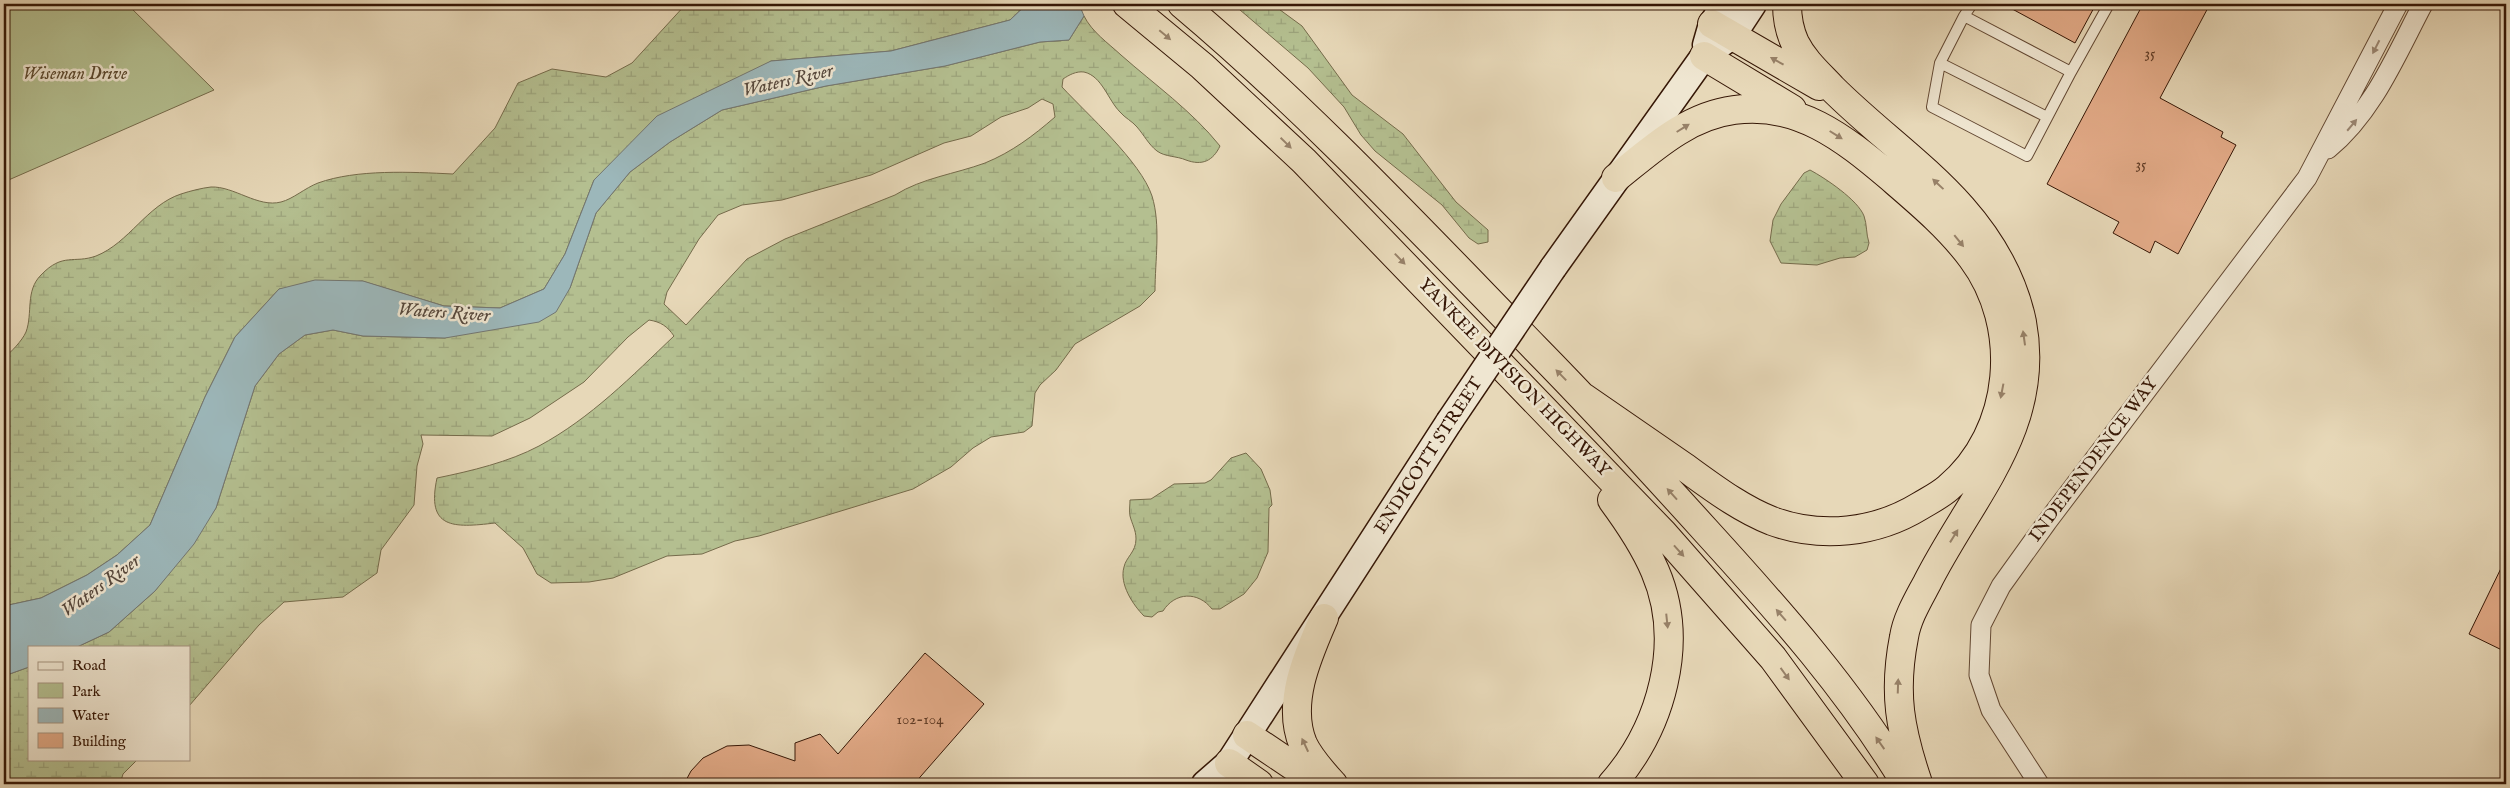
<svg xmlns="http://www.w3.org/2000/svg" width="2510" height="788" viewBox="0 0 2510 788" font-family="'IM FELL English',serif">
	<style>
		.wetland { fill: url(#wetland-marsh); stroke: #756b4b; fill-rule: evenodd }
		.park { fill: #b4bf90; stroke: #756b4b }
		.water { fill: #9cb7ba; stroke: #737772 }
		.building { fill: #e2aa87; stroke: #361706 }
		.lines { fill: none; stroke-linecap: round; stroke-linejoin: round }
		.lane-casing { stroke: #624732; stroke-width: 12 }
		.street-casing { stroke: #624732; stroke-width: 21 }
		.secondary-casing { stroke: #361706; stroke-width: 29 }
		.highway-casing { stroke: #361706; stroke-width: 30 }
		.lane { stroke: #efe6d1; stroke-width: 10 }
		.street { stroke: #efe6d1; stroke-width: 19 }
		.secondary { stroke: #efe6d1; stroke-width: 26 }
		.highway { stroke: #e7d8b8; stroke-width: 28 }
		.secondary-bridge-casing { stroke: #361706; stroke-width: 29; stroke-linecap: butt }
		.secondary-bridge { stroke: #efe6d1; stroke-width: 26 }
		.oneway { fill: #978168 }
		.oneway2 { fill: #9c8976 }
		.labels { text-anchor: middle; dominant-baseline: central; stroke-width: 5; stroke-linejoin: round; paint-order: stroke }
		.number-label { font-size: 15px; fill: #613c26 }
		.park-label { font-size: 18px; font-style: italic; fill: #5c492f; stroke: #efe6d1 }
		.street-label { font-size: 18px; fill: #361706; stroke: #efe6d1 }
		.water-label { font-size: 19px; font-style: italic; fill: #55473c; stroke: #efe6d1 }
	</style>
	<defs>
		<pattern id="wetland-marsh" width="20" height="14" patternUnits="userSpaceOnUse" patternTransform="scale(1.25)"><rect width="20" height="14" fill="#b4bf90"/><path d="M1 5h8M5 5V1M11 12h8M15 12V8" fill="none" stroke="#9ba37b"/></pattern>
	</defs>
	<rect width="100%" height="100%" fill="#e7d8b8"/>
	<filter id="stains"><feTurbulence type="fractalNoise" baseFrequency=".004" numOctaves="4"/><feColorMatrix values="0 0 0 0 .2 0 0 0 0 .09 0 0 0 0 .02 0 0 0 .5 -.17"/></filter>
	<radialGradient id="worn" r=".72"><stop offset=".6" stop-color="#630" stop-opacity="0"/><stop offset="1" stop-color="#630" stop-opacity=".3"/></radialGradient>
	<path class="wetland" d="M686 4H1027L1010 20 891 51 771 61 594 180 565 254 544 289 500 308 444 306 362 281 279 289 235 337 205 397 150 525 117 555 87 575 41 598 4 606V358C11 352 22 341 26 332 33 313 25 291 41 275 63 252 74 264 96 256 129 243 147 205 181 194 190 191 202 188 211 187 234 186 258 208 281 202 293 199 305 188 318 183 357 169 411 172 453 174L495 128 518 83 552 69 606 77 632 63Z
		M1233 4H1272L1302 26 1352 95 1403 134 1456 202 1488 230V242L1478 244 1469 238 1442 205 1375 151 1361 135 1344 107 1308 68Z
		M1084 16C1092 32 1108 43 1121 55 1155 85 1192 111 1220 146 1213 161 1202 166 1186 160 1177 156 1165 157 1157 151 1149 145 1144 135 1137 127 1132 121 1125 118 1120 112 1108 100 1102 76 1084 72 1076 71 1069 75 1063 79L1062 87C1087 114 1141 162 1152 196 1161 225 1155 261 1155 291L1140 306 1075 344 1056 370 1040 385 1035 393 1032 426 1024 432 991 437 973 448 951 467 913 489 759 536 735 541 702 554 667 556 613 578 589 582 551 583 537 574 523 548 495 523C453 528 426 529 437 478 471 471 509 462 539 446 591 418 632 376 674 336 667 326 661 322 649 320L628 337 584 382 530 418 492 436 421 435 423 444 417 466 414 505 381 550 377 573 343 597 284 602 259 625 189 706V647H77L109 632 155 591 216 508 255 386 279 354 305 335 333 330 363 336 445 338 570 288 596 213 630 172 670 142 722 110 826 86 945 66 1040 42 1069 40ZM1042 99 1053 104 1055 117C1033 136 1012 152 985 163 955 174 922 178 895 195L785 239 747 259 686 325 664 304 667 292 699 239 718 215 742 205 782 200 871 175 944 143 971 136 1001 117 1028 108Z
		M1810 170C1825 178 1858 200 1864 216 1867 224 1866 234 1869 243L1867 250 1855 257 1840 258 1817 265 1781 263 1770 241 1773 220 1781 204 1804 173Z
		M1246 453 1261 469 1270 490 1272 505 1269 508 1268 552 1257 578 1244 594 1220 609H1212C1198 591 1175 592 1163 611L1158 612 1152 617 1144 616C1133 605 1119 584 1124 567 1126 557 1136 552 1136 539 1136 530 1132 524 1130 516 1129 511 1130 505 1130 500L1151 499 1174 484 1205 483 1211 480 1231 458Z
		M29 667V759H138L123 774 120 784H4V676Z"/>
	<path class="park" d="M4 4H127L214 90 4 182Z"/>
	<path class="water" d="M1027 4H1079L1084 16 1069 40 1040 42 945 66 826 86 722 110 670 142 630 172 596 213 570 288 556 312 539 322 445 338 363 336 333 330 305 335 279 354 255 386 216 508 194 544 155 591 109 632 77 647H29V667L4 676V606L41 598 87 575 117 555 150 525 205 397 235 337 279 289 315 280 363 281 444 306 500 308 544 289 565 254 594 180 657 116 771 61 891 51 1010 20Z"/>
	<path class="building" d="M2003 4H2096L2075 43Z
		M2143 4H2210L2160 98 2223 132 2221 137 2236 145 2178 254 2155 241 2150 253 2113 233 2119 222 2047 184Z
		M2506 558V652L2469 634Z
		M925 653 984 704 914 784H684L691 771 703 758 727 746 749 745 795 761V743L820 734 838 754Z"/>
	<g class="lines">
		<defs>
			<path id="lane" d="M1972 4 1964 16 2071 72 2109 4
				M1964 16 1940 63 1932 107 2027 156 2071 72
				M1940 63 2047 117"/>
			<path id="street" d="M2328 149C2373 112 2396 55 2423 4
				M2039 784 1991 710 1979 675 1981 625 2001 586 2047 522 2307 178 2398 4"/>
			<path id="secondary" d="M1706 45 1712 24 1725 4
				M1553 268 1704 56 1732 36 1753 4
				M1205 784 1229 763 1449 422"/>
			<path id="highway" d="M1127 4 1202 66 1304 161 1663 533 1773 658 1865 784
				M1182 4C1308 110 1420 230 1535 348 1594 408 1651 470 1707 532 1779 611 1851 692 1906 784
				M1787 4C1787 18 1789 30 1795 43 1804 61 1819 74 1832 88 1874 130 1923 164 1962 208 1991 241 2013 279 2022 322 2042 427 1970 497 1927 583 1918 600 1907 618 1904 637 1893 693 1900 730 1918 783
				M1712 24 1819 86
				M1704 56 1792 109
				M1583 397C1616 420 1650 443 1683 466 1711 486 1739 508 1772 521 1821 539 1876 533 1920 506 1930 500 1940 495 1948 488 2015 432 2023 326 1972 258 1949 227 1919 202 1890 177 1844 138 1797 101 1734 110 1687 116 1651 150 1616 178
				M1324 618C1308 655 1286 703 1303 744 1310 759 1322 772 1333 784
				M1247 735 1320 784
				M1229 763 1259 784
				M1612 784C1661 728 1686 643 1655 571 1644 545 1629 523 1612 500"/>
		</defs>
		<use href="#lane" class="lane-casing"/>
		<use href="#street" class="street-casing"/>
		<use href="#secondary" class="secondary-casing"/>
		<use href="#highway" class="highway-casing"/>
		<use href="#lane" class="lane"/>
		<use href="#street" class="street"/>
		<use href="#secondary" class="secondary"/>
		<use href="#highway" class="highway"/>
		<defs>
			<path id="secondary-bridge" d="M1449 422 1553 268"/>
		</defs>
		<use href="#secondary-bridge" class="secondary-bridge-casing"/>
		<use href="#secondary-bridge" class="secondary-bridge"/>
	</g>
	<defs><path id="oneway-solid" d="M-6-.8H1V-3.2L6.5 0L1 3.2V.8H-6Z" transform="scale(1.25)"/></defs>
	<g class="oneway">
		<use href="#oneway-solid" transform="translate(1165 35) rotate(40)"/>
		<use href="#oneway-solid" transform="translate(1777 61) rotate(-151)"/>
		<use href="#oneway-solid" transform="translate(1683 128) rotate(-32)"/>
		<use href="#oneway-solid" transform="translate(1836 135) rotate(32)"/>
		<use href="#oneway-solid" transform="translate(1286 143) rotate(44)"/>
		<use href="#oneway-solid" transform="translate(1938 184) rotate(-137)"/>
		<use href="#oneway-solid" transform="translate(1959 241) rotate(51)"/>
		<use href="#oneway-solid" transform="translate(1400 259) rotate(46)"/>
		<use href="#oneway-solid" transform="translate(2024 338) rotate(-98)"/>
		<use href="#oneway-solid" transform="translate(1561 375) rotate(-134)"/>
		<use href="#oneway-solid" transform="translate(2002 391) rotate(101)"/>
		<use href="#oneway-solid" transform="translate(1672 494) rotate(-132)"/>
		<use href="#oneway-solid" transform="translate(1954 536) rotate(-58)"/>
		<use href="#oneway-solid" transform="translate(1679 551) rotate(48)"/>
		<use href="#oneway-solid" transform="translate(1781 615) rotate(-131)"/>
		<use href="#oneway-solid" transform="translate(1667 621) rotate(84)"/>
		<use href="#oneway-solid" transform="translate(1785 674) rotate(54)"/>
		<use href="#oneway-solid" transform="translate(1898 686) rotate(-88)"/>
		<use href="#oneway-solid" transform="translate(1880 743) rotate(-125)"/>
		<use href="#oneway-solid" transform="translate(1305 745) rotate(-115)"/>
	</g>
	<g class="oneway2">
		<use href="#oneway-solid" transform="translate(2376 47) rotate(117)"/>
		<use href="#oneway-solid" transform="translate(2352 125) rotate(-50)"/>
	</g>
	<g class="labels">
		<g class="number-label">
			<text x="2150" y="53">35</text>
			<text x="2141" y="164">35</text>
			<text x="920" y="719">102-104</text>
		</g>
		<g class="park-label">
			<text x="75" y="74">Wiseman Drive</text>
		</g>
		<g class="street-label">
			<text transform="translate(1514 378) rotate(46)">YANKEE DIVISION HIGHWAY</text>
			<text transform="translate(1429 456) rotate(-57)">ENDICOTT STREET</text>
			<text transform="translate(2094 460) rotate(-53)">INDEPENDENCE WAY</text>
		</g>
		<g class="water-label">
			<text transform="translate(788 81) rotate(-13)">Waters River</text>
			<text transform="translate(444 313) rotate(4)">Waters River</text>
			<text transform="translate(101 586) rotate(-36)">Waters River</text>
		</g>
	</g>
	<rect width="2510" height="788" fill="none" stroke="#e7d8b8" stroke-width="20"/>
	<rect x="5" y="5" width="2500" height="778" fill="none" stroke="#361706" stroke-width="2.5"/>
	<rect x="10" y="10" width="2490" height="768" fill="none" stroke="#361706"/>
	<rect x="28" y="646" width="162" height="115" fill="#efe6d1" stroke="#a59380"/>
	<rect x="38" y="662" width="25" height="8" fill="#efe6d1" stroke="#a59380"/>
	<text x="72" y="670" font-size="15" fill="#361706">Road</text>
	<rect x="38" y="683" width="25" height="15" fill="#b4bf90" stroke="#a59380"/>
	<text x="72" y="696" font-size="15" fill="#361706">Park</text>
	<rect x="38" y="708" width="25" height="15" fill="#9cb7ba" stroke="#a59380"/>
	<text x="72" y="720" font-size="15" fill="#361706">Water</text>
	<rect x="38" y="733" width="25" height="15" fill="#e2aa87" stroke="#a59380"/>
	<text x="72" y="746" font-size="15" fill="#361706">Building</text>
	<rect width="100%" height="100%" filter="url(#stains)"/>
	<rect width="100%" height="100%" fill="url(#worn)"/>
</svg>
